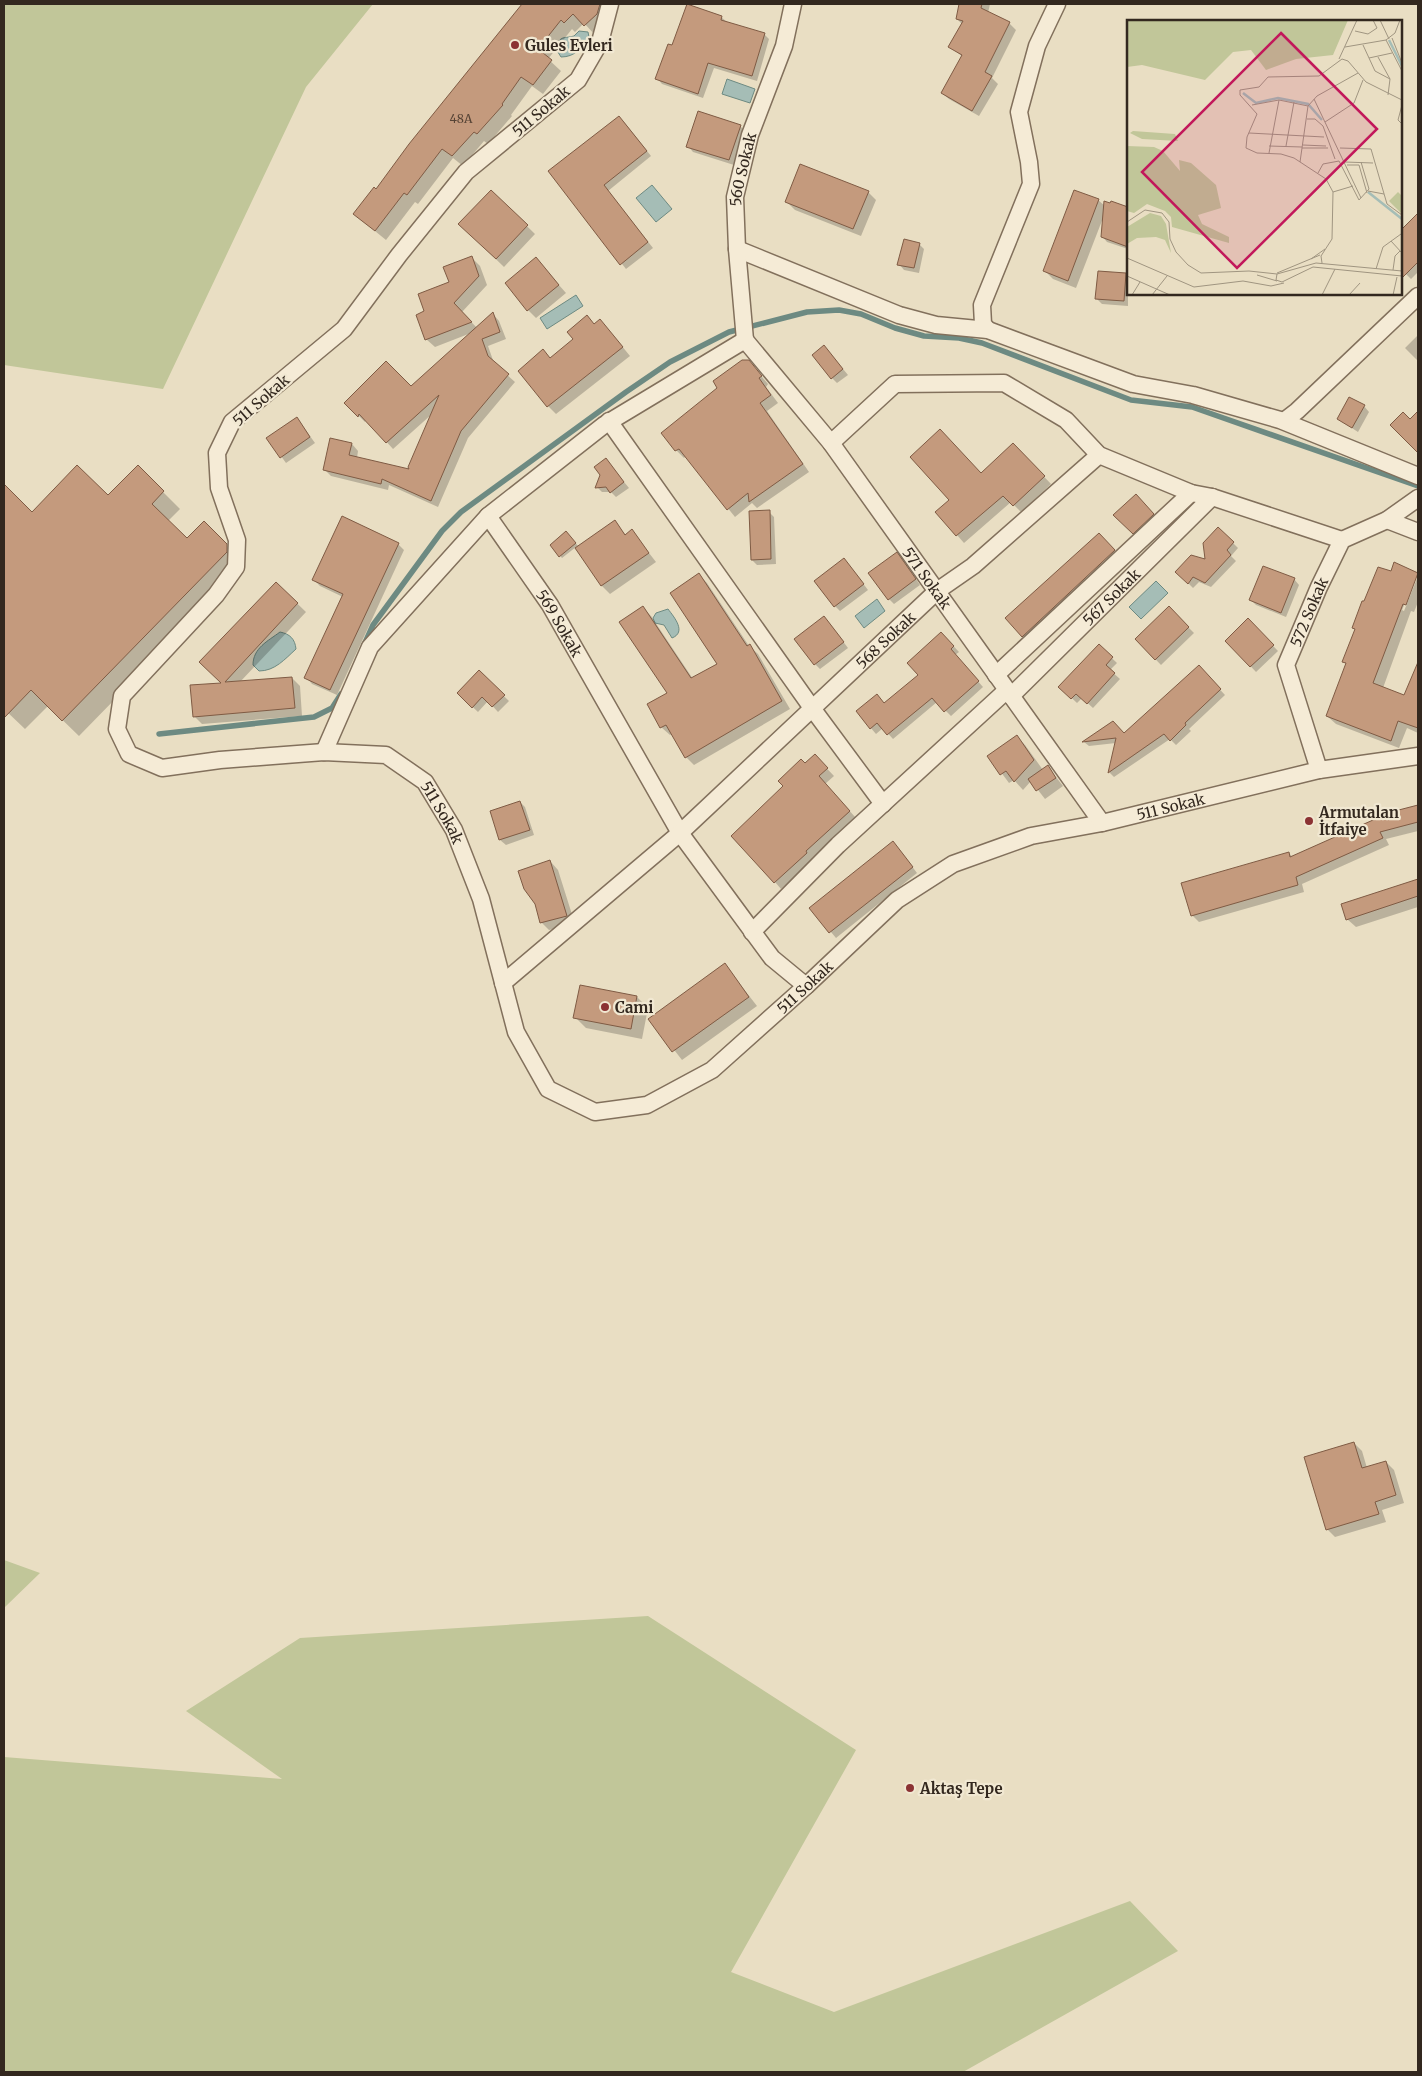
<svg xmlns="http://www.w3.org/2000/svg" width="1422" height="2076" viewBox="0 0 1422 2076" font-family="Merriweather,serif">
	<style>
		.green { fill: #c1c699 }
		.water { fill: #a5bdb6; stroke: #6d8a82 }
		.shadow { fill: #0003 }
		.lines { fill: none; stroke-linecap: round; stroke-linejoin: round }
		.stream { stroke: #6d8a82; stroke-width: 5.5 }
		.building { fill: #c49a7d; stroke: #7f5b44 }
		.street-casing { stroke: #82705c; stroke-width: 19 }
		.street { stroke: #f5ebd6; stroke-width: 16 }
		.poi-dot { fill: #8b3233; stroke: #f1e8d2; stroke-width: 2 }
		.labels { text-anchor: middle; dominant-baseline: central; stroke-width: 4.5; stroke-linejoin: round; paint-order: stroke }
		.number-label { font-size: 12px; fill: #574436 }
		.poi-label { font-size: 15px; font-weight: bold; fill: #33281f; stroke: #f1e8d2; text-anchor: start }
		.street-label { font-size: 15px; fill: #33281f; stroke: #f1e8d2 }
		.inset-river { fill: none; stroke: #a5bdb6; stroke-width: 2.5 }
		.inset-road { fill: none; stroke: #a09581; stroke-width: 1 }
		.view { fill: #c2185b; fill-opacity: 0.15; stroke: #c2185b; stroke-width: 2.5 }
		.inset-edge { fill: none; stroke: #33281f; stroke-width: 2.5 }
	</style>
	<rect width="100%" height="100%" fill="#e9dec3"/>
	<path class="green" d="M4 4H373L306 87 163 389 4 365Z
		M4 1560 40 1573 4 1608Z
		M648 1616 856 1750 731 1972 834 2012 1130 1901 1178 1951 963 2072H4V1757L282 1779 186 1711 300 1638Z"/>
	<path class="water" d="M579 31 588 32 589 37C582 48 575 57 561 57L556 49C560 35 562 39 574 36Z
		M727 79 755 89 750 103 722 94Z
		M652 185 672 209 656 222 636 198Z
		M576 295 583 306 547 329 540 318Z
		M1156 581 1168 593 1141 619 1129 607Z
		M877 599 885 611 864 628 855 616Z
		M668 609C674 617 687 632 672 638L664 625 655 623 653 618 656 613Z
		M280 632C290 634 295 639 296 649 285 659 275 671 259 671L253 665C253 648 268 641 280 632Z"/>
	<path class="shadow" d="M523 4H608L595 35 584 23 575 32 572 29 548 59 561 71 543 94 532 86 511 115 512 116 488 144 484 141 463 166 453 158 418 204 415 202 386 240 354 214 376 190 410 145Z
		M960 4H990L988 13 1009 23 1016 30 992 78 998 84 979 116 949 99 942 93 963 57 949 46 962 24 957 19Z
		M721 17 727 22 764 34 769 39 757 81 714 68 703 98 662 84 657 78 673 47Z
		M624 122 651 156 608 191 653 248 626 269 550 171Z
		M740 126 745 131 734 165 693 152 688 146Z
		M491 191 535 234 504 267 468 232Z
		M868 192 876 200 861 236 795 210 786 201Z
		M1098 200 1105 206 1111 205 1112 202 1128 208V249L1107 242 1102 236 1103 218 1076 288 1053 279 1045 271Z
		M1413 220 1418 225V272L1411 279 1401 269V231Z
		M919 244 924 249 919 273 904 270 899 264Z
		M472 258 480 266 487 285 462 312 477 328 493 314 499 321 506 339 488 346 494 363 515 382 468 438 438 507 389 485 388 490 331 476 324 469 352 444 358 451 357 458 413 471 432 414 393 449 366 419 365 422 346 403 411 387 471 333 435 347 426 339V312Z
		M536 259 566 293 536 318 528 310Z
		M1126 275 1128 277V306L1102 304 1096 298Z
		M594 325 608 329 630 356 556 414 548 406 543 351 551 359Z
		M1418 335V361L1405 348Z
		M824 346 848 375 837 383 832 378Z
		M756 370 768 384 766 387 778 403 767 411 809 472 757 508 752 503 735 517 686 456 684 458 676 450 663 433 719 388Z
		M1364 406 1369 412 1358 432 1338 419Z
		M297 418 315 443 286 463 268 438Z
		M1013 444 1051 484 1021 512 1011 502 964 543 957 535 951 500 981 475Z
		M606 460 629 488 616 497 611 492H602L597 487Z
		M138 467 180 509 168 521 187 540 204 523 243 562 242 569 79 736 48 706 25 729 4 709V484L32 513 108 497Z
		M1136 495 1158 520 1139 538 1119 520Z
		M769 512 774 517 776 564 757 565 752 560Z
		M614 522 626 535 632 531 656 562 610 594 602 586 576 547 562 558 551 545 566 532 579 547Z
		M1218 528 1238 548 1231 556 1236 561 1211 587 1199 582 1193 588 1177 572 1207 560Z
		M1099 535 1119 556 1028 641 1007 618Z
		M398 544 404 550 337 695 312 684 306 677 343 597 320 586 314 580Z
		M902 559 920 585 894 604 889 599Z
		M1395 564 1418 573 1402 610 1404 611 1418 576V602L1414 612 1411 611 1383 688 1405 696 1408 687 1418 691V733L1407 728 1399 748 1336 724 1327 716 1347 664 1344 661Z
		M849 565 868 590 840 611 835 606Z
		M699 575 707 583 749 646 758 654 790 709 694 765 686 757 672 734 670 735 661 727 668 694 643 608 651 616 693 679 719 664Z
		M1294 579 1299 585 1286 617 1256 605 1251 600Z
		M276 583 306 612 240 682 292 678 300 686 302 716 202 724 194 716 223 684Z
		M1169 608 1194 633 1161 665 1136 639Z
		M1248 620 1278 651 1256 672 1227 641Z
		M829 623 848 648 820 669 815 664Z
		M946 638 959 652 955 655 983 687 951 716 937 702 893 739 883 728 876 734 857 712 885 704 920 675Z
		M1099 646 1117 663 1110 670 1120 679 1093 708 1082 698 1077 703 1060 687Z
		M1199 667 1225 695 1189 729 1191 731 1176 745 1170 739 1114 777 1109 772 1116 743 1089 746 1084 742 1124 734Z
		M479 672 509 701 498 712 488 701 478 712 458 693Z
		M1017 737 1025 745 1043 770 1048 767 1063 786 1045 799 1031 781 1023 790 1014 780 1009 783 989 756Z
		M815 756 834 776 825 784 856 818 812 858 813 860 781 889 775 882 806 765Z
		M520 802 525 807 534 835 506 845 500 840 491 811Z
		M1418 806V831L1386 839 1389 845 1302 884 1304 892 1199 922 1192 915 1289 853 1293 858 1392 813Z
		M898 848 917 873 836 938 811 908Z
		M550 861 558 870 575 924 549 930 541 922Z
		M1418 880V907L1356 927 1347 919 1343 904Z
		M725 965 757 1006 682 1060 650 1019Z
		M637 997 648 1008 642 1039 586 1028 575 1017Z
		M1354 1443 1362 1451 1367 1468 1386 1462 1394 1470 1404 1503 1382 1510 1386 1522 1335 1537 1327 1529Z"/>
	<g class="lines">
		<path class="stream" d="M364 645 373 625 442 531 461 512 626 392 670 362 729 332 807 312 839 310 861 314 895 328 924 336 959 338 982 343 1131 400 1192 407 1418 486
			M159 734 314 717 332 708 341 694"/>
	</g>
	<path class="building" d="M522 4H600L597 14 584 26 573 14 564 23 561 20 538 49 552 60 533 85 521 77 502 104 503 105 477 134 474 132 452 156 442 149 407 195 404 193 375 231 353 214 374 187 376 189 409 144Z
		M687 4 722 16 721 20 765 33 752 76 708 63 698 94 655 79 668 44 672 45Z
		M959 4H982L981 8 1010 22 985 72 992 76 972 111 941 93 962 55 948 47 963 21 956 19Z
		M698 111 741 125 729 160 686 147Z
		M619 116 647 151 604 185 648 242 620 265 548 171Z
		M800 164 869 191 853 229 785 202Z
		M491 190 528 225 496 259 458 224Z
		M1074 190 1099 199 1068 281 1043 271Z
		M1104 201 1110 203 1111 201 1128 207V247L1101 237Z
		M1418 213V262L1401 279V230Z
		M904 239 920 243 914 268 897 265Z
		M472 256 479 276 454 303 472 322 425 340 416 315 424 311 418 294 449 282 443 267Z
		M536 257 559 285 527 311 505 283Z
		M1098 271 1126 273 1124 301 1095 299Z
		M493 312 500 332 482 339 488 356 509 374 461 431 431 501 382 479 381 484 323 470 330 438 352 443 349 455 409 469 408 467 439 395 386 443 359 414 358 417 344 403 386 361 411 386Z
		M587 315 594 324 600 319 623 347 547 407 518 371 543 349 550 358 573 339 567 332Z
		M824 345 843 369 831 379 812 355Z
		M742 360H749L762 376 759 378 771 395 760 403 803 464 749 502 748 493 727 510 679 449 675 451 661 433 717 388 713 381Z
		M1349 397 1365 405 1352 428 1337 419Z
		M1418 411V453L1390 425 1403 412 1410 419Z
		M297 417 310 437 280 458 266 438Z
		M940 429 981 473 1013 443 1045 476 1013 506 1003 496 956 536 935 512 949 500 910 457Z
		M606 458 624 482 610 493 606 487 595 488 600 475 594 467Z
		M77 465 108 495 138 465 164 491 152 504 187 538 204 521 227 544V552L62 721 31 690 4 718V484L32 512Z
		M1136 494 1154 514 1133 534 1113 515Z
		M770 510 771 559 751 560 749 511Z
		M342 516 399 543 330 690 304 678 343 594 312 580Z
		M615 520 625 535 632 529 649 553 601 586 575 548Z
		M1218 527 1234 542 1227 550 1231 555 1205 583 1193 577 1188 584 1175 572 1191 555 1205 559 1203 543Z
		M566 531 576 543 559 557 550 545Z
		M1099 533 1115 550 1022 637 1005 618Z
		M897 552 916 579 888 600 868 573Z
		M844 558 864 584 834 607 814 581Z
		M1394 562 1418 573 1406 605 1403 604 1373 683 1404 695 1418 662V728L1398 721 1391 741 1326 716 1346 663 1342 662 1355 629 1352 628 1362 601H1364L1378 567 1391 571Z
		M1263 566 1295 578 1281 613 1249 600Z
		M699 573 747 646 750 644 782 701 685 758 666 725 660 728 647 704 667 693 619 622 643 606 691 678 717 664 670 593Z
		M276 582 298 603 225 682 292 677 295 708 193 717 190 685 221 683 199 662Z
		M1169 606 1189 627 1155 660 1135 639Z
		M824 616 844 642 814 665 794 639Z
		M1248 618 1274 645 1250 667 1225 641Z
		M941 632 954 646 951 649 979 681 944 712 932 698 887 735 877 723 870 729 856 711 877 694 884 703 918 675 907 663Z
		M1099 644 1113 657 1106 665 1115 673 1087 704 1076 694 1071 699 1058 687Z
		M1199 665 1221 689 1185 723 1186 725 1170 741 1164 734 1108 773 1116 738 1082 742 1113 721 1124 733Z
		M479 670 505 695 492 707 482 697 472 708 457 693Z
		M1017 735 1034 760 1014 782 1006 771 1000 775 987 756Z
		M815 754 828 768 819 776 850 811 806 851 807 853 774 883 731 836 783 786 778 781 801 759 805 763Z
		M1048 765 1056 778 1036 791 1028 779Z
		M520 801 530 830 499 840 490 811Z
		M1418 805V822L1380 832 1383 838 1296 877 1298 885 1191 916 1181 883 1289 852 1290 857 1391 812Z
		M893 841 913 867 829 933 809 908Z
		M550 860 567 916 540 923 535 904 524 889 518 871Z
		M1418 879V896L1346 920 1341 904Z
		M725 963 749 997 672 1052 648 1019Z
		M580 985 637 996 631 1029 573 1018Z
		M1354 1442 1362 1468 1386 1461 1396 1495 1375 1502 1379 1514 1326 1530 1304 1457Z"/>
	<g class="lines">
		<defs>
			<g id="street">
				<path id="s1" d="M610 4 600 42 578 80 466 172 399 255 344 329 232 422 217 453 219 488 237 540 236 567 216 595 122 696 117 729 129 754 162 768 220 760 324 752 386 755 425 782 454 830 481 899 516 1032 548 1089 595 1112 647 1105 712 1070 806 986 897 900 953 864 1031 836 1102 823 1319 770 1418 756"/>
				<path d="M737 249 899 315 936 325 988 330 1133 384 1193 395 1280 420 1418 476"/>
				<path d="M988 330 983 324 982 305 1031 184 1029 162 1019 112 1037 46 1057 4"/>
				<path id="s2" d="M745 340 604 425 488 516 550 605 680 833 772 958 806 986"/>
				<path id="s3" d="M745 340 831 443 1102 823"/>
				<path id="s4" d="M745 340 737 249 735 197 750 135 784 46 793 4"/>
				<path d="M609 421 812 708 883 804"/>
				<path d="M1284 421 1297 411 1418 296"/>
				<path d="M831 443 895 384 1004 383 1066 420 1099 455 1191 493 1212 497 1342 540"/>
				<path d="M1387 520 1418 532"/>
				<path d="M996 675 1191 493"/>
				<path id="s5" d="M1011 696 1212 497"/>
				<path d="M324 752 370 647 488 516"/>
				<path id="s6" d="M1319 770 1286 665 1319 587 1342 540 1387 520 1418 498"/>
				<path d="M752 932 838 845 1007 690"/>
				<path id="s7" d="M503 983 680 833 937 591 973 566 1099 455"/>
			</g>
		</defs>
		<use href="#street" class="street-casing"/>
		<use href="#street" class="street"/>
	</g>
	<g class="poi-dot">
		<circle cx="515" cy="45" r="5"/>
		<circle cx="1309" cy="821" r="5"/>
		<circle cx="605" cy="1007" r="5"/>
		<circle cx="910" cy="1788" r="5"/>
	</g>
	<g class="labels">
		<g class="number-label">
			<text x="461" y="118">48A</text>
		</g>
		<g class="poi-label">
			<text x="525" y="45">Gules Evleri</text>
			<text x="1319" y="812">Armutalan<tspan x="1319" dy="17">İtfaiye</tspan></text>
			<text x="615" y="1007">Cami</text>
			<text x="920" y="1788">Aktaş Tepe</text>
		</g>
		<g class="street-label">
			<text transform="translate(541 111) rotate(-40)">511 Sokak</text>
			<text stroke="none"><textPath href="#s4" startOffset="172">560 Sokak</textPath></text>
			<text transform="translate(261 400) rotate(-41)">511 Sokak</text>
			<text stroke="none"><textPath href="#s3" startOffset="300">571 Sokak</textPath></text>
			<text stroke="none"><textPath href="#s5" startOffset="141">567 Sokak</textPath></text>
			<text stroke="none"><textPath href="#s6" startOffset="168">572 Sokak</textPath></text>
			<text stroke="none"><textPath href="#s2" startOffset="441">569 Sokak</textPath></text>
			<text stroke="none"><textPath href="#s7" startOffset="514">568 Sokak</textPath></text>
			<text stroke="none"><textPath href="#s1" startOffset="2321">511 Sokak</textPath></text>
			<text stroke="none"><textPath href="#s1" startOffset="1301">511 Sokak</textPath></text>
			<text stroke="none"><textPath href="#s1" startOffset="1902">511 Sokak</textPath></text>
		</g>
	</g>
	<g transform="translate(1127 20)">
		<rect width="275" height="275" fill="#e9dec3"/>
		<path d="M0 0H221L206 35 169 39 139 50 124 30 106 32 78 60 15 45 0 47ZM6 111 48 114 51 121 15 119 3 113ZM0 126 27 127 36 131 53 151 52 140 64 143 89 165 94 188 71 195 75 204 102 217V223L45 207 44 197 38 191 20 184 7 193 0 191ZM271 172 275 176V194L262 181ZM23 193 34 196 39 204 44 233 38 220 29 217 10 218 0 224V207Z" fill="#c1c699"/>
		<path class="inset-river" d="M262 20 275 46M116 73 129 83 151 78 181 84 195 100M241 172 275 199"/>
		<path class="inset-road" d="M253 0 262 19M228 11 241 14 250 8 246 0M265 18 275 43M259 20 268 13 273 0M236 25 248 51 263 59M218 27 259 20 275 51M251 37 263 59 261 75M242 38 265 33M212 39 230 0M187 79 234 178M125 85 152 80M275 85 271 100 275 104M181 86 190 76 231 53M180 99H188L196 106 208 139M198 102 227 83 236 60M122 113 197 117M176 125 199 126M142 126 175 127M159 126 167 82M175 128H201M213 128 244 129 260 184 275 195M142 133 152 80 181 86M212 141 232 180 242 169 234 142M173 142 181 86M218 142 246 143M220 145H232L240 173M191 153 196 144 212 141M241 171 257 174M206 172 226 166M0 202 18 190 35 193 42 202 43 219 49 232 61 245 74 253 122 251 150 254 189 243 275 251M264 221 275 233M0 238 67 267 116 261 144 266 157 263M184 239 198 229M195 243 194 236 205 219 206 172 199 159 167 138 154 134 130 133 119 128 120 117 130 94 113 75V70L132 67 141 57 192 56 215 39 221 41 239 62 275 80M249 249 256 227 274 214M266 250 268 236 273 231M150 253 193 235M150 254 149 260 155 262 186 247 275 256M130 255 150 261M0 256 43 275M5 275 13 262M25 275 40 256M195 275 208 249M222 275 233 263M266 275 270 257"/>
		<path class="view" d="M154 13 250 109 110 248 15 152Z"/>
		<rect width="275" height="275" class="inset-edge"/>
	</g>
	<rect width="1422" height="2076" fill="none" stroke="#33281f" stroke-width="10"/>
</svg>
